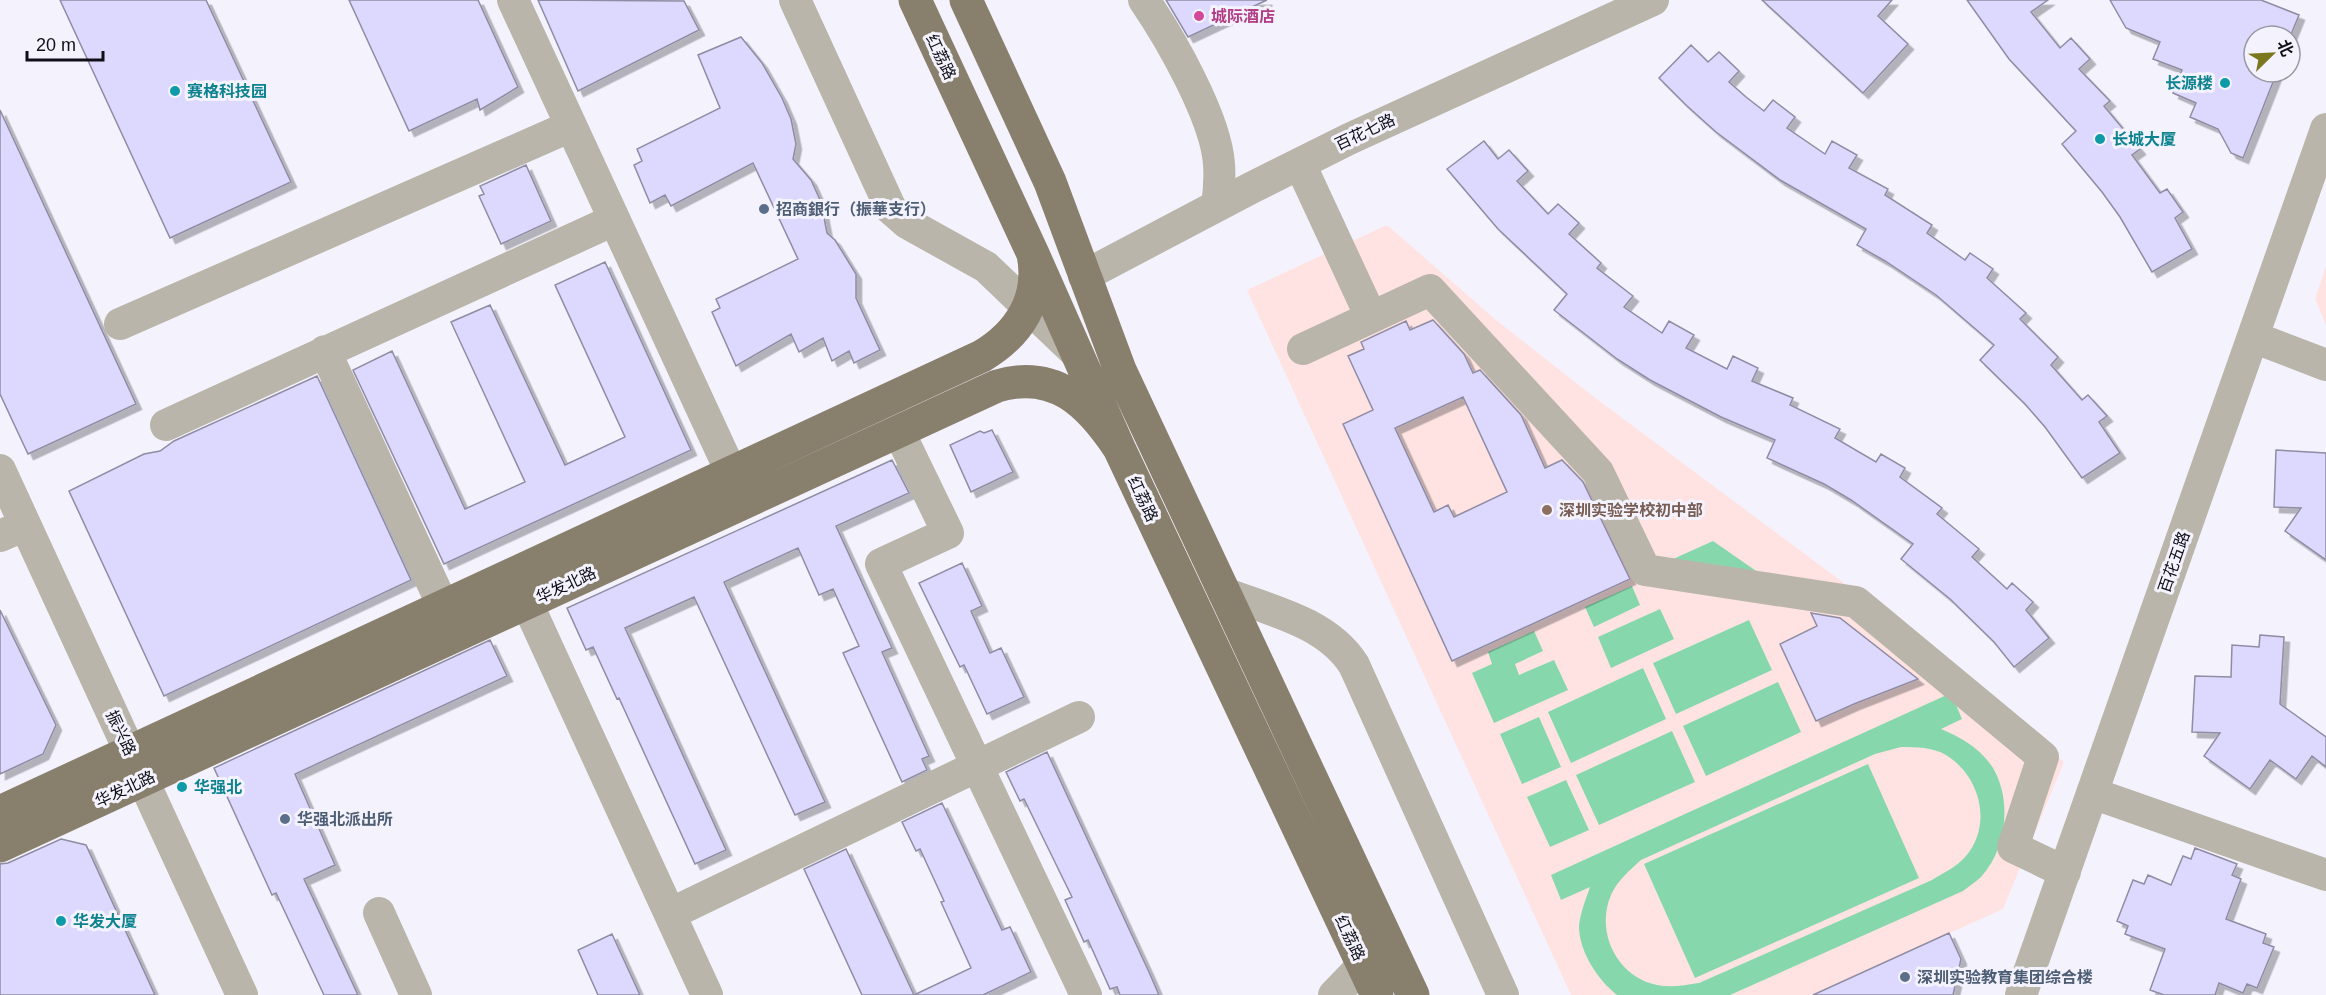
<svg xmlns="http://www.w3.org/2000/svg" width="2326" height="995" viewBox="0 0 2326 995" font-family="Helvetica,'Noto Sans SC',sans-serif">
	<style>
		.education { fill: #fee3e2 }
		.green { fill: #86d8ac; fill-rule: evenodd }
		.building { fill: #ddd8fe; stroke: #8f8ca3; stroke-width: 1.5; fill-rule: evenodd; filter: url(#shadow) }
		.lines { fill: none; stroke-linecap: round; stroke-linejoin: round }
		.minor { stroke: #bab5aa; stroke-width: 32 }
		.major { stroke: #897f6d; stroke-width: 33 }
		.hotel-dot { fill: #d1479c; stroke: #f4f3fd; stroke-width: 2 }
		.culture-dot { fill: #0f9aa8; stroke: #f4f3fd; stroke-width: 2 }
		.service-dot { fill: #5c6f8a; stroke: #f4f3fd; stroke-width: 2 }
		.education-dot { fill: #8d6e63; stroke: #f4f3fd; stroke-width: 2 }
		.labels { text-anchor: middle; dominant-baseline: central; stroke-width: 6; stroke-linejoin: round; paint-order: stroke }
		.hotel-label { font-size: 16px; font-weight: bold; fill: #b23c85; stroke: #f4f3fd; text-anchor: start }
		.street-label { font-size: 16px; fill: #100f17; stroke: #f4f3fd }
		.culture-label { font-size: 16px; font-weight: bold; fill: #0d838f; stroke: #f4f3fd; text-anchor: start }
		.service-label { font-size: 16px; font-weight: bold; fill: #4e5e75; stroke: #f4f3fd; text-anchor: start }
		.education-label { font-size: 16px; font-weight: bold; fill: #785e54; stroke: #f4f3fd; text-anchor: start }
	</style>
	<defs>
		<filter id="shadow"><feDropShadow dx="5.5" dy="5.5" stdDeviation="0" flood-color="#0004"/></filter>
	</defs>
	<rect width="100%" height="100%" fill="#f4f3fd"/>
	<path class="education" d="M1387 225 1496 320 1598 400 1895 621 2064 762 2003 909 1813 995H1571L1247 290Z
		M2326 266V325L2315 299Z"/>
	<path class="green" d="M1713 541 1772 582 1662 564Z
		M1632 586 1640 605 1594 627 1585 607Z
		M1660 609 1674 639 1611 668 1598 637Z
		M1749 620 1772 670 1676 714 1653 663Z
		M1534 631 1543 651 1515 664 1519 675 1554 660 1568 690 1494 723 1472 673 1492 664 1488 652Z
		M1643 668 1666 719 1571 763 1548 712Z
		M1778 682 1801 732 1706 776 1683 726Z
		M1951 693 1962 719 1941 729C1961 737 1981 749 1993 768 2012 800 2007 849 1981 877 1976 882 1969 886 1963 891L1730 995H1617C1598 980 1580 953 1579 928 1579 916 1586 899 1590 887L1561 900 1551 875ZM1901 747C1917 747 1932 747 1946 755 1980 776 1993 824 1966 856 1958 866 1943 873 1932 880L1699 983C1685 985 1671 988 1657 985 1617 977 1595 932 1611 895 1617 881 1630 870 1641 860L1875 754Z
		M1539 717 1561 767 1522 784 1500 734Z
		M1672 731 1695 782 1599 825 1576 775Z
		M1868 764 1919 878 1695 978 1644 864Z
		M1566 780 1589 830 1550 847 1527 797Z"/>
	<path class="building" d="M60 0H206L291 182 170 238Z
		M349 0H478L518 87 480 110 477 99 409 131Z
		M538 0 684 1 699 30 578 91Z
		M1166 0H1267L1188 37Z
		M1762 0H1892L1878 16 1908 44 1863 93Z
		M1967 0H2048L2031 12 2060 48 2071 38 2090 59 2079 69 2110 101 2104 106 2140 149 2132 155 2160 193 2167 189 2183 212 2175 218 2192 249 2152 272 2120 217 2102 192 2062 144 2076 131 2009 59Z
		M2110 0H2261L2299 15 2290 37 2254 36V72H2277L2243 158 2231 153 2218 129 2190 117 2196 103 2173 93 2182 70 2153 59 2160 42 2126 28Z
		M741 37 762 63 782 98 791 119 796 144 793 159 811 180 821 202 827 233 835 240 856 274V298L880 350 854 363 849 351 832 361 823 338 799 352 791 334 736 366 712 312 720 308 716 299 798 259 753 163 671 206 665 195 650 203 634 165 642 161 637 149 720 108 698 55Z
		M1691 45 1708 62 1719 52 1739 71 1729 82 1746 97 1764 111 1773 100 1795 117 1787 128 1825 154 1832 141 1857 155 1849 168 1888 189 1885 195 1932 225 1927 233 1965 260 1970 253 1993 269 1987 278 2026 313 2020 319 2058 357 2051 365 2082 400 2088 395 2107 416 2099 422 2120 453 2082 478 2045 427 2025 404 1980 360 1994 345 1936 295 1885 261 1857 245 1866 229 1780 180 1716 132 1687 106 1659 78Z
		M0 110 136 404 28 454 0 394Z
		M1484 141 1498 159 1509 150 1528 171 1517 181 1548 214 1558 204 1579 223 1569 234 1601 263 1597 268 1633 296 1624 307 1662 333 1669 321 1694 335 1686 348 1727 369 1733 356 1758 368 1752 381 1793 398 1790 405 1840 429 1835 438 1876 462 1881 454 1905 468 1900 477 1942 508 1937 514 1979 549 1972 557 2007 589 2012 583 2033 602 2026 610 2049 638 2014 667 1994 642 1950 599 1901 559 1913 544 1851 500 1824 484 1767 458 1775 440 1721 417 1650 380 1617 359 1554 310 1567 294 1498 229 1447 169Z
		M526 165 551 221 501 244 479 196 484 194 480 186Z
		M605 262 691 450 444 564 353 370 392 351 465 509 525 482 451 322 490 305 565 465 625 437 555 285Z
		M1433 320 1464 354 1473 373 1480 370 1521 415 1545 468 1562 460 1583 482 1630 579 1452 661 1343 424 1373 410 1348 356 1364 349 1361 342 1406 321 1410 330ZM1463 397 1507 492 1454 517 1448 505 1434 512 1395 428Z
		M317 376 411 580 164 696 69 491 144 454 160 451 174 441Z
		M992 430 1013 472 971 492 950 445 980 431 984 433Z
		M2276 450 2326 453V560L2285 531 2301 508 2274 507Z
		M892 460 909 493 836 526 892 648 882 652 929 756 922 759 927 770 902 782 843 653 859 646 833 589 819 595 798 548 724 582 825 802 795 815 694 597 625 628 726 850 695 864 619 698 617 699 593 647 586 650 567 608Z
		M962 563 982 606 971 611 990 653 1001 648 1024 697 987 714 964 665 960 667 919 583Z
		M0 610 56 725 43 754 0 774Z
		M1811 613 1840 618 1918 679 1854 704 1816 721 1780 644 1817 626Z
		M2260 635 2284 637 2280 704 2326 737V767L2312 756 2296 779 2270 760 2250 789 2204 756 2220 733 2192 732 2195 676 2231 677 2232 645 2259 647Z
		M490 640 507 676 295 774 335 865 304 879 358 995H324L276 893 272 895 214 768Z
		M1047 752 1149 972 1159 995H1120L1117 987 1110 989 1088 940 1084 942 1065 900 1072 897 1024 799 1020 801 1006 772Z
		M942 803 1002 930 1010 927 1031 972 983 995H862L804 869 846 849 914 995 971 968 941 902 944 901 920 849 916 851 902 822Z
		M61 839 86 845 155 995H0V864L8 863Z
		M2195 848 2237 864 2232 875 2241 879 2226 919 2266 934 2263 943 2274 947 2257 988 2247 984 2243 993 2219 983 2215 995H2164L2150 990 2165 949 2125 934 2128 926 2117 921 2133 880 2144 884 2148 875 2171 885 2183 856 2191 859Z
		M1949 933 1961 959 1953 995H1813Z
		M612 934 640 995H598L578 950Z"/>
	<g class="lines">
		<path class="minor" d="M513 0 731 472
			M795 0 891 209 907 223 986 267 1074 351
			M1144 0C1170 38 1216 118 1219 164 1220 178 1219 192 1217 205
			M1300 164 1371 317
			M1084 276 1251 188 1349 139 1653 0
			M120 324 571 126
			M2253 337 2326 365
			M1303 349 1430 290 1598 472 1645 570 1856 602 2043 757 2013 847 2065 872
			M325 351 443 606
			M166 425 614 220
			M899 432 948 533 881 564 1086 995
			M0 470 242 995
			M0 536 25 525
			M1224 593C1269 610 1327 622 1354 665L1503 995
			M527 603 707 995
			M2092 793 2326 875
			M379 913 416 995
			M670 914 1079 717
			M1334 995 1363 965
			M2021 995 2326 129"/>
		<path class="major" d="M915 0 1033 254 1119 448 1377 995
			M966 0 1050 182 1120 370 1413 995
			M0 812 982 356C1019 334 1042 299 1033 254
			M0 846 997 386C1055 369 1089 403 1119 448"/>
	</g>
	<circle class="hotel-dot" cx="1199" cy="16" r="6"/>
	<g class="culture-dot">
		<circle cx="2225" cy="83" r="6"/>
		<circle cx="175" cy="91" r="6"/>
		<circle cx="2100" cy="139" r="6"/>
		<circle cx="182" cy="787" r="6"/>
		<circle cx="61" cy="921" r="6"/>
	</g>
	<g class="service-dot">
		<circle cx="764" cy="209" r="6"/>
		<circle cx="285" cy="819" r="6"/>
		<circle cx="1905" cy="977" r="6"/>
	</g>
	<circle class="education-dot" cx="1547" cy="510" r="6"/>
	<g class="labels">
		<g class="hotel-label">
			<text x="1211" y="16">城际酒店</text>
		</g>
		<g class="street-label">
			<text transform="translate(941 57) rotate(65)">红荔路</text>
			<text transform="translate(1365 132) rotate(-25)">百花七路</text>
			<text transform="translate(1143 499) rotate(65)">红荔路</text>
			<text transform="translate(2174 562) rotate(-71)">百花五路</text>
			<text transform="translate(566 585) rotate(-25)">华发北路</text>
			<text transform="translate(121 733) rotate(65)">振兴路</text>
			<text transform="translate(125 789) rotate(-25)">华发北路</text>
			<text transform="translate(1350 938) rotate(65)">红荔路</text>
		</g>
		<g class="culture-label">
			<text x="2213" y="83" text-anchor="end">长源楼</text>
			<text x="187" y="91">赛格科技园</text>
			<text x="2112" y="139">长城大厦</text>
			<text x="194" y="787">华强北</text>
			<text x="73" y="921">华发大厦</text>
		</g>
		<g class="service-label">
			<text x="776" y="209">招商銀行（振華支行）</text>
			<text x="297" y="819">华强北派出所</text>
			<text x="1917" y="977">深圳实验教育集团综合楼</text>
		</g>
		<g class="education-label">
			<text x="1559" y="510">深圳实验学校初中部</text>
		</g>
	</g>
	<g transform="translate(2272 54) rotate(66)"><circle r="28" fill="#f4f3fd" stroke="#9998a1" stroke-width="1.5"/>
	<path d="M0-4.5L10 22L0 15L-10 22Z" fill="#7b771d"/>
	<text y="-9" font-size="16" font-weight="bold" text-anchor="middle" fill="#100f17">北</text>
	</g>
	<path d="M27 51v9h76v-9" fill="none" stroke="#100f17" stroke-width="3"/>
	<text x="36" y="51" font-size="18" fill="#100f17" stroke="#f4f3fd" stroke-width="4.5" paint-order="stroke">20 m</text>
</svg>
